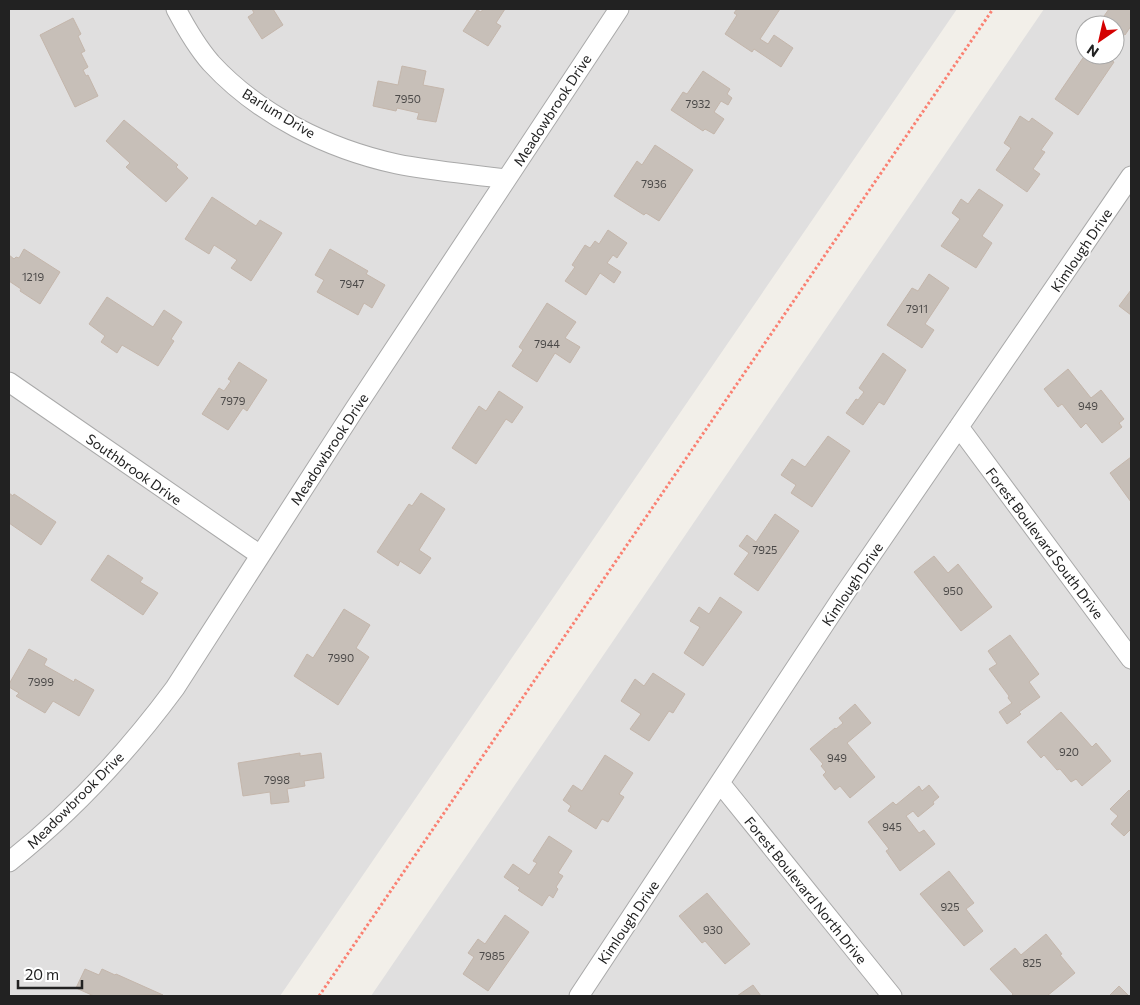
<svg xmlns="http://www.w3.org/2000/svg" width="1140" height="1005" viewBox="0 0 1140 1005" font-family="Commissioner,sans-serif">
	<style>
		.residential { fill: #e0dfdf; fill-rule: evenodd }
		.building { fill: #c7bfb8; stroke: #c4b6ab }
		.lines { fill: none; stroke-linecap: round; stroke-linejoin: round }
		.street-casing { stroke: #a9a9a9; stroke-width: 21 }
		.path { stroke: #fa8072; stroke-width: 3; stroke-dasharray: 2.5 2.5; stroke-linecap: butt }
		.street { stroke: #fff; stroke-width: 19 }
		.labels { text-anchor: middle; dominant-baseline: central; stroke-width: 4; stroke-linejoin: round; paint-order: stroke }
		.number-label { font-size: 11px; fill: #4b4948 }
		.street-label { font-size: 14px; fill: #222; stroke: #fff }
	</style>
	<rect width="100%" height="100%" fill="#f2efe9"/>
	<path class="residential" d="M9 9H957L280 996H9Z
		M1044 9H1131V996H371ZM1085 25H1115V55H1085Z"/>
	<path class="building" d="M252 9H273L283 25 262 39 248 17 254 13Z
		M483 9H505L496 23 501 26 488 46 463 31 477 10 481 12Z
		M737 9H780L760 39 768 44 774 35 793 48 781 67 754 49 752 52 725 34 737 15 734 13Z
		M1109 9H1131V26L1125 35 1115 29V25H1110L1102 19Z
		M73 18 81 34 78 36 85 51 81 53 88 67 83 70 86 76 88 75 98 96 75 107 40 35Z
		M1085 55H1103L1114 62 1078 115 1055 99Z
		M402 66 426 71 423 85 444 89 436 122 417 119 419 113 397 108 396 111 373 106 378 81 398 85Z
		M703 71 730 89 727 94 732 98 728 105 721 101 714 112 724 119 714 134 705 129 703 131 671 110 683 92 687 94Z
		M1020 116 1029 122 1032 118 1053 133 1041 150 1045 152 1033 169 1040 174 1027 192 996 170 1011 148 1004 143Z
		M124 120 178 165 176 167 188 178 166 202 126 167 130 163 106 141Z
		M655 145 693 170 659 221 646 213 644 215 614 196 637 161 642 165Z
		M979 189 1003 205 982 236 992 243 976 268 941 246 960 219 952 213 961 199 968 204Z
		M212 197 256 226 260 220 282 233 251 281 231 268 237 260 214 245 209 254 185 239Z
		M608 230 627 243 617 258 613 255 607 263 621 272 614 283 600 273 586 295 565 281 575 267 572 265 585 245 590 248 595 241 599 244Z
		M24 249 60 272 40 304 20 291 21 289 9 281V255L14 259 16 257 19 258Z
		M330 249 368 271 366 274 385 285 372 308 364 303 358 315 317 292 324 280 315 275Z
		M929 274 949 288 925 324 934 330 922 348 887 325 912 288 918 291Z
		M1131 290V315L1119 306Z
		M107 297 153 327 164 310 182 322 171 339 174 341 158 366 122 345 117 353 101 342 105 336 89 324Z
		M547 303 576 322 565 338 580 347 570 363 555 353 537 382 512 366 523 350 519 347Z
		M883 353 906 370 884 405 879 402 863 425 846 413 856 399 858 400 864 392 859 388Z
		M239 362 267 380 247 411 243 408 228 430 202 414 219 388 224 391 231 381 228 379Z
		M1068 369 1091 398 1101 390 1124 419 1119 423 1122 427 1102 443 1086 423 1081 428 1062 404 1058 407 1044 389Z
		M499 391 523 407 512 423 506 419 476 464 452 448 479 406 486 411Z
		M828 436 850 451 812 507 791 493 796 485 781 475 792 459 805 467Z
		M1131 457V502L1110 473Z
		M9 493 13 496 14 494 56 522 41 545 9 523Z
		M421 493 445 509 419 550 431 558 420 574 400 561 398 566 377 552 409 504 412 506Z
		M775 514 799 531 758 591 734 574 749 553 739 546 747 535 756 542Z
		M108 555 143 578 140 582 158 593 143 615 91 580Z
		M934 556 948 573 958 564 992 607 961 631 914 572Z
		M720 597 742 612 703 666 684 653 700 627 690 621 699 607 709 614Z
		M344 609 370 625 356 648 369 657 338 705 294 676 307 654 313 658Z
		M1010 635 1039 674 1029 682 1040 697 1019 712 1021 714 1007 724 999 712 1012 703 1008 698 1009 696 989 669 997 664 988 651Z
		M29 649 47 659 44 665 74 682 75 679 94 690 79 716 53 701 45 713 16 696 19 693 9 687V684Z
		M653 673 685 694 673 713 669 711 649 741 630 729 641 714 621 701 635 679 644 686Z
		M855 704 871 723 847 743 875 777 850 798 840 786 835 790 823 775 826 772 821 766 823 764 810 749 835 728 836 729 843 723 839 718Z
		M1061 712 1092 747 1096 743 1111 761 1082 786 1076 779 1071 782 1060 769 1057 770 1044 755 1041 758 1027 742Z
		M300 753V756L321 753 324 778 304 781 305 786 287 789 289 802 271 804 270 792 243 796 238 763Z
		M605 755 633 773 619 794 624 797 608 822 602 819 596 829 568 811 571 806 563 800 573 785 582 791Z
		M929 785 939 797 933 802 934 804 918 817 913 811 906 816 919 833 924 830 935 844 900 871 886 851 889 849 868 822 893 802 896 805 919 786 922 791Z
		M1129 790 1131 793V829L1124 836 1111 824 1118 816 1110 809Z
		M549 836 572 851 558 873 563 876 556 887 558 889 553 898 549 895 542 906 518 890 520 888 504 877 513 864 529 875 537 863 533 861Z
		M949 871 974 903 966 909 983 931 964 946 920 894Z
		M707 893 750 944 725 964 705 941 702 943 679 916Z
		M505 915 529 932 488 991 463 974 474 957 468 953 478 939 485 944Z
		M1046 934 1062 954 1060 955 1075 973 1047 996H1011L1013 994 990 969 1015 948 1021 955Z
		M85 969 99 975 102 969 115 975 116 974 163 995 94 996 76 988Z
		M753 985 761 996H737Z
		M1119 986 1129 996H1109Z"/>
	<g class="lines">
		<defs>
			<path id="street" d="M176 9C186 28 197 47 211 63 259 115 328 149 397 164 432 171 470 174 506 179
				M9 382 260 555
				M959 427 1131 659
				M720 783 892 996
				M9 862C72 812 127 753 175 688L354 410 619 9
				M579 996 843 596 1131 176"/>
		</defs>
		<use href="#street" class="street-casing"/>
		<path class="path" d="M319 996 993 9"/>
		<use href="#street" class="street"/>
	</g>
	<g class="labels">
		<g class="number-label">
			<text x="408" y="98">7950</text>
			<text x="698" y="103">7932</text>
			<text x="654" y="183">7936</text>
			<text x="33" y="276">1219</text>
			<text x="352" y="283">7947</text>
			<text x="917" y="308">7911</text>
			<text x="547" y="343">7944</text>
			<text x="233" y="400">7979</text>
			<text x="1088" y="405">949</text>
			<text x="765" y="549">7925</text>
			<text x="953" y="590">950</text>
			<text x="341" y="657">7990</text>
			<text x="41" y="681">7999</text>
			<text x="1069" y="751">920</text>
			<text x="837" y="757">949</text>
			<text x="277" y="779">7998</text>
			<text x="892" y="826">945</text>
			<text x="950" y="906">925</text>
			<text x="713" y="929">930</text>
			<text x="492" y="955">7985</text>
			<text x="1032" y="962">825</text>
		</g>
		<g class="street-label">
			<text transform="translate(552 110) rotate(-57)">Meadowbrook Drive</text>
			<text transform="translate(279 113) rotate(31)">Barlum Drive</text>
			<text transform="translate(1081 250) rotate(-56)">Kimlough Drive</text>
			<text transform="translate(329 449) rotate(-57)">Meadowbrook Drive</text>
			<text transform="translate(134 469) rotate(35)">Southbrook Drive</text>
			<text transform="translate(1045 543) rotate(53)">Forest Boulevard South Drive</text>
			<text transform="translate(852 584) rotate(-56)">Kimlough Drive</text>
			<text transform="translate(75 800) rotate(-45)">Meadowbrook Drive</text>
			<text transform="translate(806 890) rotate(51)">Forest Boulevard North Drive</text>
			<text transform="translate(628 922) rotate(-56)">Kimlough Drive</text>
		</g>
	</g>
	<rect width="1140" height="1005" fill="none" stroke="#222222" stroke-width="20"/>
	<g transform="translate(1100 40) rotate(214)"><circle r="24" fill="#ffffff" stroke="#a7a7a7"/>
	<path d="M0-4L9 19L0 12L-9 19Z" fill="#d40000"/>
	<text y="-8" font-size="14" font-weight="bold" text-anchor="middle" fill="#222222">N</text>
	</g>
	<path d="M18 980v8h64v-8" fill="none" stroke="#222222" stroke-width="2.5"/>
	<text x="25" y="980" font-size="15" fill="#222222" stroke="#ffffff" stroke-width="4" paint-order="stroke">20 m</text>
</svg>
